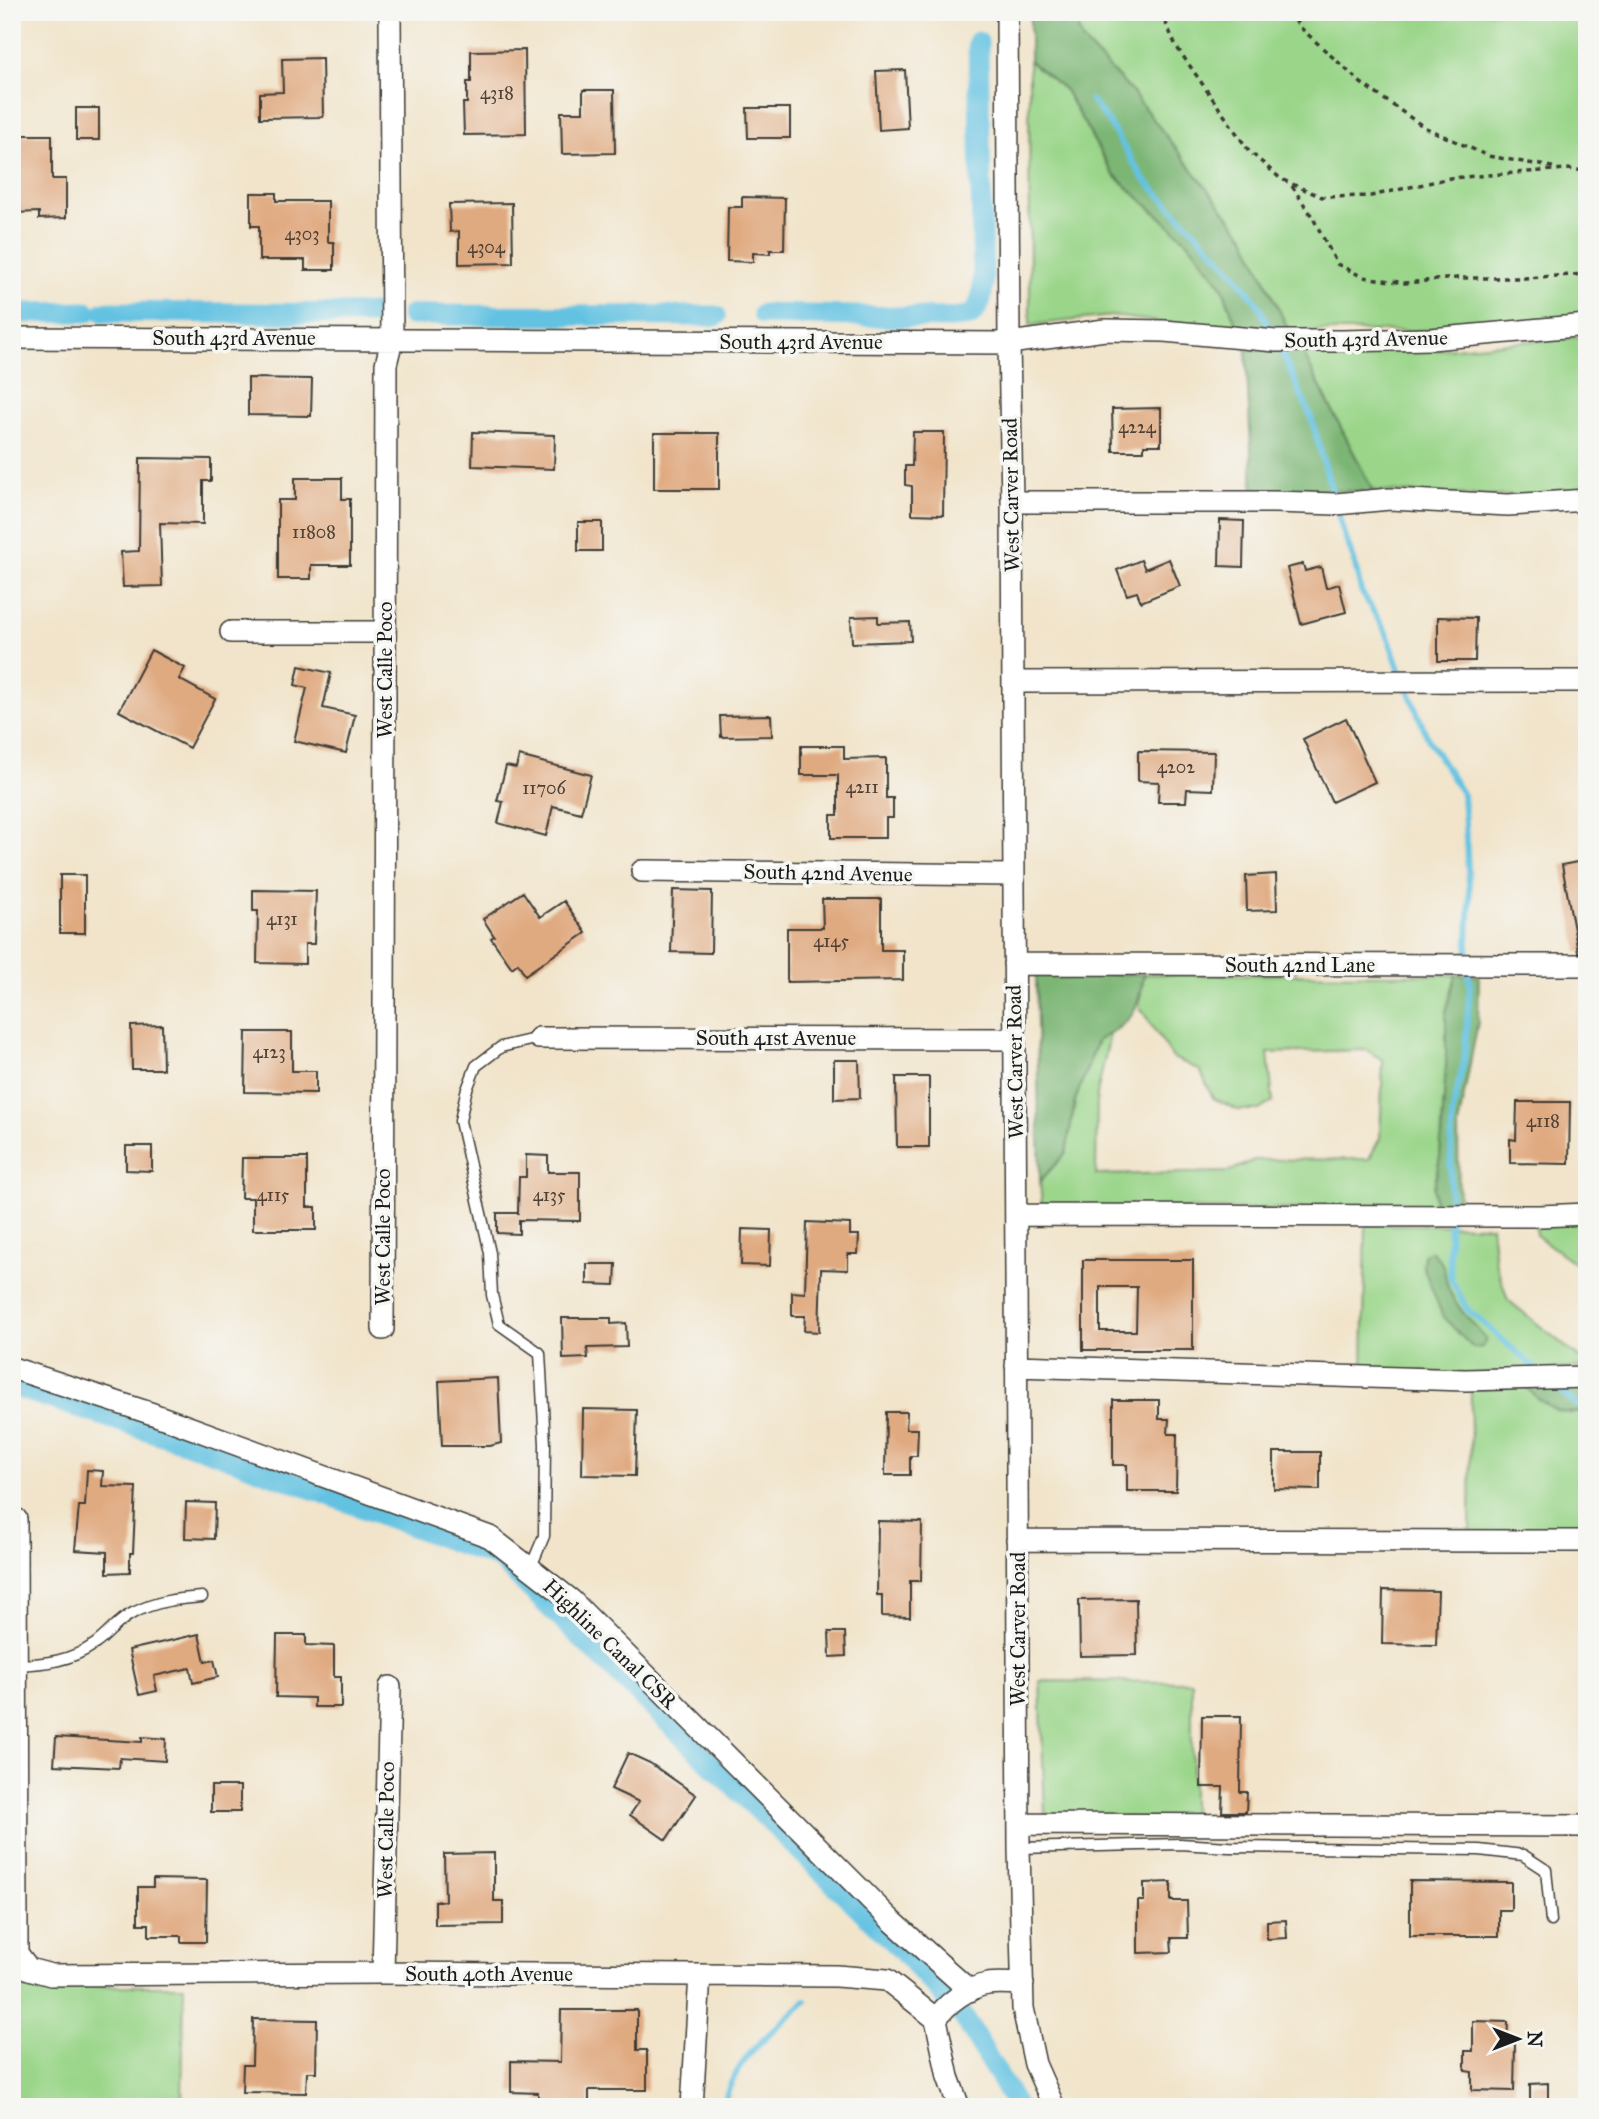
<svg xmlns="http://www.w3.org/2000/svg" width="1599" height="2119" viewBox="0 0 1599 2119" font-family="'IM FELL Great Primer',serif">
	<style>
		.green { fill: #9ad589; stroke: #5b7852; stroke-width: 2 }
		.forest { fill: #7bb675; stroke: #4c6948; stroke-width: 2 }
		.lines { fill: none; stroke-linecap: round; stroke-linejoin: round }
		.stream { stroke: #64c2e2; stroke-width: 6 }
		.canal { stroke: #64c2e2; stroke-width: 21 }
		.building { fill: #e0aa81; fill-rule: evenodd }
		.service-casing { stroke: #3c3a36; stroke-width: 13 }
		.minor-casing { stroke: #3c3a36; stroke-width: 24 }
		.path { stroke: #3c3a36; stroke-width: 3.5; stroke-dasharray: 5 5; stroke-linecap: butt }
		.service { stroke: #fff; stroke-width: 10 }
		.minor { stroke: #fff; stroke-width: 21 }
		.labels { text-anchor: middle; dominant-baseline: central; stroke-width: 7; stroke-linejoin: round; paint-order: stroke }
		.number-label { font-size: 18px; fill: #4d4035 }
		.street-label { font-size: 21px; fill: #1c1c1c; stroke: #f6f6f2 }
	</style>
	<rect width="100%" height="100%" fill="#f6f6f2"/>
	<filter id="ink" filterUnits="userSpaceOnUse"><feTurbulence type="fractalNoise" baseFrequency=".0143" numOctaves="2"/><feDisplacementMap in="SourceGraphic" scale="14" xChannelSelector="R" yChannelSelector="G"/><feConvolveMatrix kernelMatrix="1 2 1 2 8 2 1 2 1" color-interpolation-filters="sRGB"/></filter>
	<filter id="wash" filterUnits="userSpaceOnUse"><feTurbulence type="fractalNoise" baseFrequency=".00686" numOctaves="4" result="noise"/><feDisplacementMap in="SourceGraphic" scale="28" xChannelSelector="R" yChannelSelector="G"/><feGaussianBlur stdDeviation="1.57" result="paint"/><feColorMatrix in="noise" values="0 0 0 0 0 0 0 0 0 0 0 0 0 0 0 0 0 1.4 0 .05"/><feComposite in="paint" operator="in"/></filter>
	<g filter="url(#wash)">
		<rect width="100%" height="100%" fill="#f1e4ca"/>
		<path class="green" d="M1071 12H1587V318L1414 331H1289L1245 237 1131 91 1083 41Z
			M1029 61 1065 90 1113 174 1189 243 1222 286 1239 332 1112 316 1030 325Z
			M1587 336V493L1490 496 1373 491 1301 349 1433 350Z
			M1144 974 1456 975 1446 1012V1066L1440 1157 1434 1187 1435 1209H1042L1040 1181 1066 1153 1075 1101 1098 1040 1110 1034 1097 1094 1096 1175 1228 1172 1254 1160 1369 1159 1380 1138 1383 1060 1366 1050 1268 1053 1273 1101 1259 1110H1238L1213 1098 1200 1070 1173 1058 1139 1006Z
			M1587 1221V1272L1536 1235 1535 1222Z
			M1366 1224 1491 1226 1495 1261 1508 1300 1587 1364V1367L1470 1375 1363 1369Z
			M1524 1386 1570 1414 1587 1411V1533L1470 1534 1471 1389Z
			M1040 1681 1192 1682V1820L1045 1815Z
			M26 1986H184L182 2102 167 2107H12V1995Z"/>
		<path class="forest" d="M1030 12H1071L1083 41 1131 91 1245 237 1289 331 1239 332 1222 286 1189 243 1113 174 1065 90 1030 61Z
			M1301 349 1373 491H1253L1246 350Z
			M1036 974H1144C1137 1014 1133 1021 1097 1041L1075 1101 1066 1153 1040 1181Z
			M1456 975H1479L1478 1022 1458 1126 1459 1208 1435 1209 1434 1187 1440 1157 1446 1066V1012Z
			M1431 1251C1450 1269 1441 1269 1449 1290 1457 1308 1473 1324 1486 1339L1483 1347 1473 1348 1443 1317 1423 1266 1424 1255Z
			M1524 1386H1587V1411C1555 1417 1546 1405 1524 1386Z"/>
		<g class="lines">
			<path class="stream" d="M1091 100 1107 120 1143 178 1232 270 1259 306 1273 335
				M1278 344 1311 417 1343 531 1354 560 1361 591 1387 634 1402 677
				M1407 687 1428 739 1463 795 1470 898 1467 958 1470 985 1464 1061 1452 1114 1449 1248 1451 1279 1467 1309 1539 1372
				M1552 1384 1587 1413
				M723 2107C734 2057 771 2033 806 2001"/>
			<path class="canal" d="M104 312 376 314
				M12 313 87 312
				M763 314 950 318 970 316C981 306 982 297 983 283L978 42
				M411 315 716 316
				M12 1386 211 1451 500 1559 893 1941 963 2016 1017 2107"/>
		</g>
		<g id="blocks">
			<path class="building" d="M525 50 526 134 464 135 463 103H467V82H471V51Z
				M322 58 323 117 260 118V93L283 92 282 59Z
				M905 70 908 128 879 130 876 71Z
				M583 90H614L615 153 562 154 561 112H583Z
				M76 108H99V140H76Z
				M747 108H790V138H748Z
				M12 135H52V179H66V218L39 219V212L12 213Z
				M251 193H276V201H328V242H334V270H305V260H259V226H251Z
				M742 197 785 198 784 250H770V254L753 253V262L727 261 728 207H742Z
				M512 203 513 263 459 264V231L450 232 449 204Z
				M248 378 312 379 311 416 248 415Z
				M1161 408V445H1144V451H1113L1112 409Z
				M473 432 555 435 554 469 472 466Z
				M913 432H944L943 515 912 514V486L905 485V466H912Z
				M654 433H719V489H654Z
				M140 458 211 459V481H203V524L160 523 162 586 123 587 121 552 139 551Z
				M295 478H342V499H350V565H311V579H278V500H295Z
				M1220 520 1244 521 1243 567 1219 566Z
				M578 522H602V551H578Z
				M1169 559 1180 586 1141 602 1137 592 1127 595 1117 570 1141 560 1145 569Z
				M1303 564 1305 571 1321 567 1326 588 1339 584 1346 612 1301 624 1287 568Z
				M878 616V623L910 622 911 641 852 643 851 617Z
				M1438 617 1476 618 1475 661H1438Z
				M151 650 185 668 179 679 215 699 189 748 119 711Z
				M299 666 331 673 323 708 355 715 346 753 294 741 307 688 295 685Z
				M771 715 772 736 721 737 720 716Z
				M1346 718 1375 782 1332 802 1303 739Z
				M801 746H844V759L886 758V798H893V818H886V838H831V815H838V775H801Z
				M1138 751 1214 752 1213 790 1187 789 1186 802H1158L1159 782 1138 781Z
				M519 756 591 775 581 813 553 806 546 836 498 823 503 802 497 801 506 766 516 768Z
				M1587 860V952H1578L1562 865Z
				M1276 874 1277 910 1247 911 1246 876Z
				M60 875H85V933H60Z
				M253 890 316 891 314 944H305V964L257 963 258 911H253Z
				M673 890 712 891 711 953 671 952Z
				M523 892 540 917 564 901 586 933 525 975 518 963 512 968 491 938 494 936 483 919Z
				M822 899H881V950H903V980L787 982V928H823Z
				M162 1025 163 1069H132L131 1026Z
				M246 1032H292V1071H316V1093L245 1092Z
				M834 1060H859L860 1098 834 1099Z
				M896 1077H929V1147H897Z
				M1517 1102H1570L1569 1164 1510 1163V1139L1516 1140Z
				M126 1146H152V1171L126 1170Z
				M526 1155 548 1156V1172H580V1221L519 1220V1234L497 1233V1213H518L519 1177H526Z
				M242 1158H307V1207H316V1230H253V1198H241Z
				M807 1222 850 1224V1235H859L858 1254H848V1270L821 1269 819 1332 804 1331 805 1316H792V1292L805 1293Z
				M742 1229 771 1230 770 1266 741 1265Z
				M1083 1260H1193V1350H1083ZM1100 1287H1137L1136 1331H1100Z
				M587 1264H616L615 1285 587 1284Z
				M562 1318H611V1324L626 1323 627 1347 587 1348 588 1358 563 1359Z
				M498 1378 501 1443 490 1446H442L439 1381Z
				M1113 1400H1159V1419H1169L1168 1434H1177L1176 1491H1127V1465H1113Z
				M583 1409 637 1410 635 1476 582 1475Z
				M886 1412H907L906 1429H918L917 1456H910V1475H885Z
				M1274 1452H1320V1490L1274 1489Z
				M87 1470 103 1471 102 1486 136 1487 133 1553H130V1572L107 1573V1552L75 1550 79 1506H85Z
				M186 1502 215 1503 214 1539 185 1538Z
				M878 1521 922 1522 921 1581H910V1617L882 1616V1595H877Z
				M1383 1590 1438 1591 1436 1645 1382 1644Z
				M1136 1599 1137 1655 1080 1656 1079 1600Z
				M829 1632H845L846 1656 830 1657Z
				M199 1634 205 1662 214 1660 218 1677 193 1683 190 1668 154 1676 157 1691 139 1695 129 1650Z
				M277 1635H306V1645L334 1646V1677H341V1707H314V1698L276 1697Z
				M1202 1716H1241L1240 1792H1247L1246 1812H1222L1223 1787H1201Z
				M56 1737 142 1742V1737L166 1739 165 1761 120 1758 119 1768 54 1765Z
				M628 1753 650 1763 696 1795 666 1840 630 1815 639 1802 611 1789Z
				M211 1786H240V1812H211Z
				M494 1853V1901H503V1924L435 1925V1901H445L444 1854Z
				M153 1879 207 1880 206 1942H181V1936H149V1924H138V1887H153Z
				M1410 1881 1511 1882V1910H1499V1936H1410Z
				M1171 1882V1901H1187L1188 1938H1171L1172 1952 1138 1953V1901H1144V1883Z
				M1286 1920 1287 1938 1267 1939V1921Z
				M561 2010H637V2050H647V2090H589V2107H538V2093L511 2092V2061L560 2062Z
				M253 2019 317 2020 316 2072H307L306 2093 242 2092 243 2065H252Z
				M1473 2021 1508 2022 1507 2044H1515L1514 2091 1472 2090V2072L1465 2071V2051H1473Z
				M1548 2083V2101L1530 2102V2084Z"/>
		</g>
	</g>
	<g filter="url(#ink)">
		<use href="#blocks" fill-opacity="0" stroke="#3c3a36" stroke-width="2"/>
		<g class="lines">
			<defs>
				<path id="service" d="M530 1569 544 1536 545 1444 540 1353 499 1324 492 1295 490 1253 460 1121 466 1092 476 1066 501 1047 539 1038
					M16 1665C45 1664 71 1661 95 1644 108 1635 118 1620 133 1613 157 1601 175 1599 202 1597
					M1019 1848 1180 1844 1229 1847 1479 1850 1523 1855 1546 1870 1551 1921"/>
				<path id="minor" d="M1007 12 1009 343 1012 502 1019 1848 1023 2008 1035 2064 1054 2107
					M12 338 1009 343 1105 330 1164 331 1276 341H1343L1431 339 1587 325
					M1012 502H1275L1336 504 1390 499 1508 505 1587 500
					M231 632H385
					M1013 682 1587 681
					M642 871 1013 875
					M1014 964 1587 965
					M539 1038 1014 1039
					M1016 1215 1540 1216 1587 1214
					M383 1329 386 364 392 340 390 12
					M1016 1366 1465 1380 1587 1377
					M12 1368 153 1414 490 1537 571 1600 890 1919 970 1991
					M16 1519 17 1953 29 1969 51 1975 383 1973 836 1976 887 1980 936 2019
					M1017 1540 1587 1541
					M1019 1824 1587 1826
					M383 1973 390 1687
					M692 2107 700 1975
					M959 2107 948 2077 936 2019C947 2003 968 1987 988 1984 999 1982 1012 1984 1023 1984"/>
			</defs>
			<use href="#service" class="service-casing"/>
			<use href="#minor" class="minor-casing"/>
			<path class="path" d="M1161 12 1176 46 1249 151 1281 179 1322 197 1371 196 1450 178 1567 169 1587 171
				M1288 12 1303 30 1361 83 1424 127 1488 156 1558 168
				M1292 186 1313 218 1337 264 1363 277 1405 283 1457 278H1525L1587 274"/>
			<use href="#service" class="service"/>
			<use href="#minor" class="minor"/>
		</g>
	</g>
	<g class="labels">
		<g class="number-label">
			<text x="497" y="93">4318</text>
			<text x="302" y="234">4303</text>
			<text x="486" y="247">4304</text>
			<text x="1137" y="427">4224</text>
			<text x="314" y="532">11808</text>
			<text x="1176" y="767">4202</text>
			<text x="862" y="787">4211</text>
			<text x="544" y="788">11706</text>
			<text x="282" y="919">4131</text>
			<text x="831" y="941">4145</text>
			<text x="269" y="1052">4123</text>
			<text x="1543" y="1121">4118</text>
			<text x="273" y="1195">4115</text>
			<text x="549" y="1195">4135</text>
		</g>
		<g class="street-label">
			<text x="234" y="338">South 43rd Avenue</text>
			<text transform="translate(1366 339) rotate(-1)">South 43rd Avenue</text>
			<text x="801" y="342">South 43rd Avenue</text>
			<text transform="translate(1011 495) rotate(-91)">West Carver Road</text>
			<text transform="translate(385 670) rotate(-90)">West Calle Poco</text>
			<text transform="translate(828 873) rotate(1)">South 42nd Avenue</text>
			<text x="1300" y="965">South 42nd Lane</text>
			<text x="776" y="1038">South 41st Avenue</text>
			<text transform="translate(1015 1062) rotate(-91)">West Carver Road</text>
			<text transform="translate(383 1237) rotate(-90)">West Calle Poco</text>
			<text transform="translate(1018 1629) rotate(-90)">West Carver Road</text>
			<text transform="translate(610 1644) rotate(44)">Highline Canal CSR</text>
			<text transform="translate(386 1830) rotate(-89)">West Calle Poco</text>
			<text x="489" y="1974">South 40th Avenue</text>
		</g>
	</g>
	<rect width="1599" height="2119" fill="none" stroke="#f6f6f2" stroke-width="42"/>
	<g transform="translate(1518 2039) rotate(90)" stroke="#f6f6f2" stroke-width="5" paint-order="stroke">
	<path d="M0-5L12 26L0 18L-12 26Z" fill="#1c1c1c"/>
	<text y="-10" font-size="19" font-weight="bold" text-anchor="middle" fill="#1c1c1c">N</text>
	</g>
</svg>
